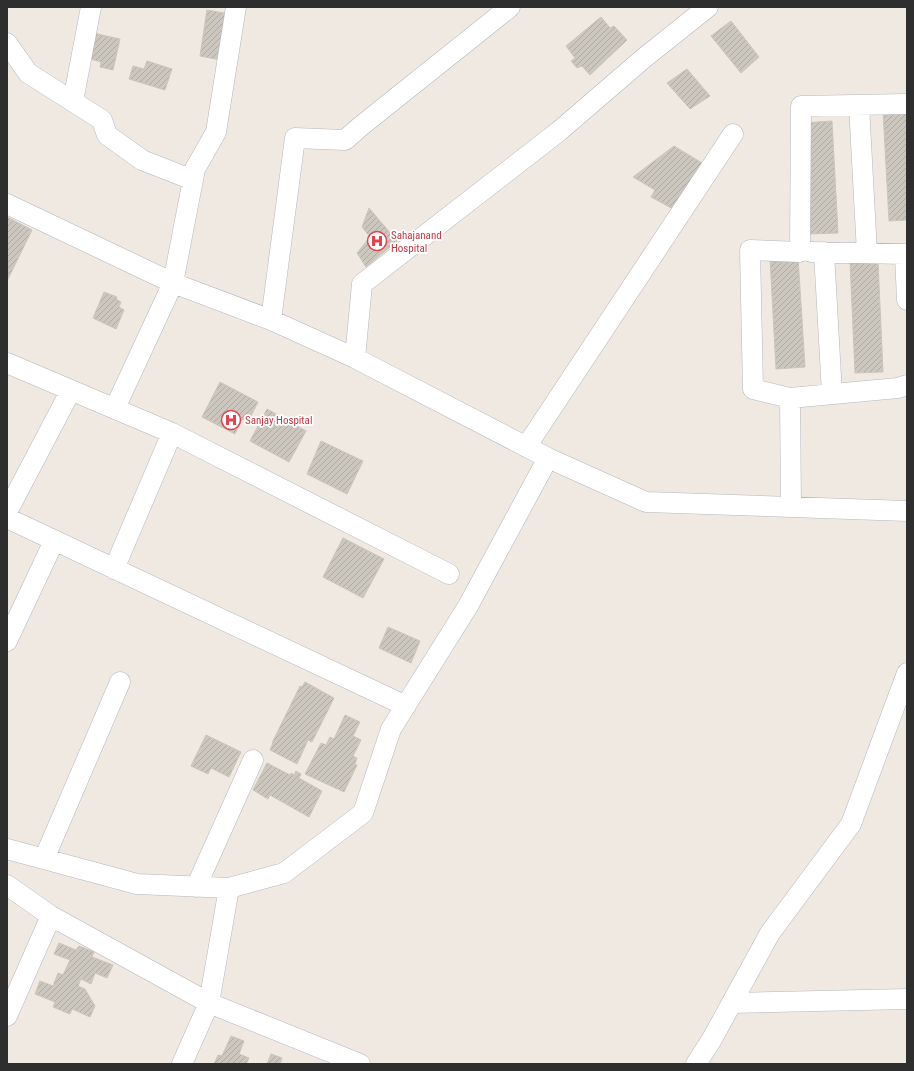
<svg xmlns="http://www.w3.org/2000/svg" width="914" height="1071" viewBox="0 0 914 1071" font-family="'Roboto Condensed',sans-serif">
	<style>
		.building { fill: url(#building-hatch); stroke: #cbc5ba }
		.lines { fill: none; stroke-linecap: round; stroke-linejoin: round }
		.street-casing { stroke: #b4b7c1; stroke-width: 21 }
		.street { stroke: #fff; stroke-width: 20 }
		.labels { text-anchor: middle; dominant-baseline: central; stroke-width: 3.5; stroke-linejoin: round; paint-order: stroke }
		.health-label { font-size: 11px; fill: #be3a42; stroke: #fff; text-anchor: start }
	</style>
	<defs>
		<pattern id="building-hatch" width="6" height="6" patternUnits="userSpaceOnUse"><rect width="6" height="6" fill="#cbc7bf"/><path d="M-1 1l2-2M0 6l6-6M5 7l2-2" fill="none" stroke="#afaba4"/></pattern>
	</defs>
	<rect width="100%" height="100%" fill="#efe9e1"/>
	<path class="building" d="M207 10 229 14 221 60 200 56Z
		M601 17 610 28 614 26 627 40 590 75 582 66 577 68 571 61 575 58 566 46Z
		M731 21 759 57 741 73 711 36Z
		M93 33 120 39 113 70 100 67 101 62 87 58Z
		M147 61 172 69 165 90 129 79 133 66 144 69Z
		M687 69 710 96 690 109 667 83Z
		M907 110V220L889 221 883 111Z
		M832 121 838 233 808 234 803 123Z
		M674 146 702 163 675 210 651 197 655 190 633 177Z
		M369 208 397 241 366 267 357 253 370 237 362 227Z
		M7 217 32 230 7 281Z
		M798 257 805 367 776 369 770 259Z
		M878 261 883 372 855 373 850 262Z
		M104 292 117 297 116 299 121 302 119 307 124 310 116 329 93 318Z
		M220 382 258 402 248 422 242 419 235 434 202 417Z
		M267 409 306 431 289 462 250 441Z
		M321 441 363 461 347 494 307 474Z
		M343 538 384 559 363 598 323 577Z
		M388 627 420 641 411 663 379 648Z
		M305 682 334 698 312 742 308 740 297 764 270 750 273 743H272L300 686 302 687Z
		M345 715 360 722 353 736 361 740 353 756 357 758 355 764 357 765 344 792 305 774 321 743 326 745 330 737 334 739Z
		M206 735 241 752 229 777 211 768 208 774 191 766Z
		M267 763 290 775 291 773 294 775 296 771 301 774 299 778 322 791 309 817 270 795 268 799 253 790Z
		M59 943 76 950 79 946 94 952 92 957 113 965 107 978 95 973 91 984 81 979 78 986 85 989 95 1006 90 1017 72 1009 70 1014 53 1007 55 1002 35 994 40 981 53 986 58 973 63 975 70 960 54 954Z
		M231 1036 244 1041 239 1054 249 1058 246 1064H214L218 1055 222 1056Z
		M271 1054 282 1058 280 1064H267Z"/>
	<g class="lines">
		<defs>
			<path id="street" d="M7 43 28 73 102 120 107 135 142 160 193 180
				M73 101 91 7
				M859 105 867 253
				M7 204 173 283 271 320 355 358 548 458 646 502 907 511
				M811 252 905 254
				M824 252 832 394
				M907 254H905L907 300
				M271 320 295 138 345 140 361 126 510 7
				M355 358 362 284 558 132 644 58 708 7
				M7 363 172 433 449 574
				M790 398 898 388 907 385
				M115 408 173 283 195 169 216 132 236 7
				M526 447 733 134
				M791 506 790 398 753 389 750 250 800 252 801 106 907 104
				M7 512 71 390
				M7 518 406 706
				M114 569 172 433
				M7 641 54 541
				M7 849 137 884 229 888 284 873 363 813 391 729 468 606 548 458
				M44 859 120 682
				M7 885 51 916 209 1003 360 1064
				M196 887 253 760
				M733 1003 907 999
				M7 1016 51 916
				M182 1064 209 1003 229 888
				M696 1064 712 1039 770 933 851 824 907 673"/>
		</defs>
		<use href="#street" class="street-casing"/>
		<use href="#street" class="street"/>
	</g>
	<defs>
		<symbol id="hospital-ring" viewBox="-11 -11 22 22"><circle r="9.5" fill="#fff" stroke="#e0444e" stroke-width="1.5"/><path d="M-5-5h3v3.5h4V-5h3V5h-3V1.5h-4V5h-3Z" fill="#e0444e"/></symbol>
	</defs>
	<g fill-rule="evenodd">
		<use href="#hospital-ring" x="366" y="230" width="22" height="22"/>
		<use href="#hospital-ring" x="220" y="409" width="22" height="22"/>
	</g>
	<g class="labels">
		<g class="health-label">
			<text x="391" y="235">Sahajanand<tspan x="391" dy="13">Hospital</tspan></text>
			<text x="245" y="420">Sanjay Hospital</text>
		</g>
	</g>
	<rect width="914" height="1071" fill="none" stroke="#2e2e2e" stroke-width="16"/>
</svg>
